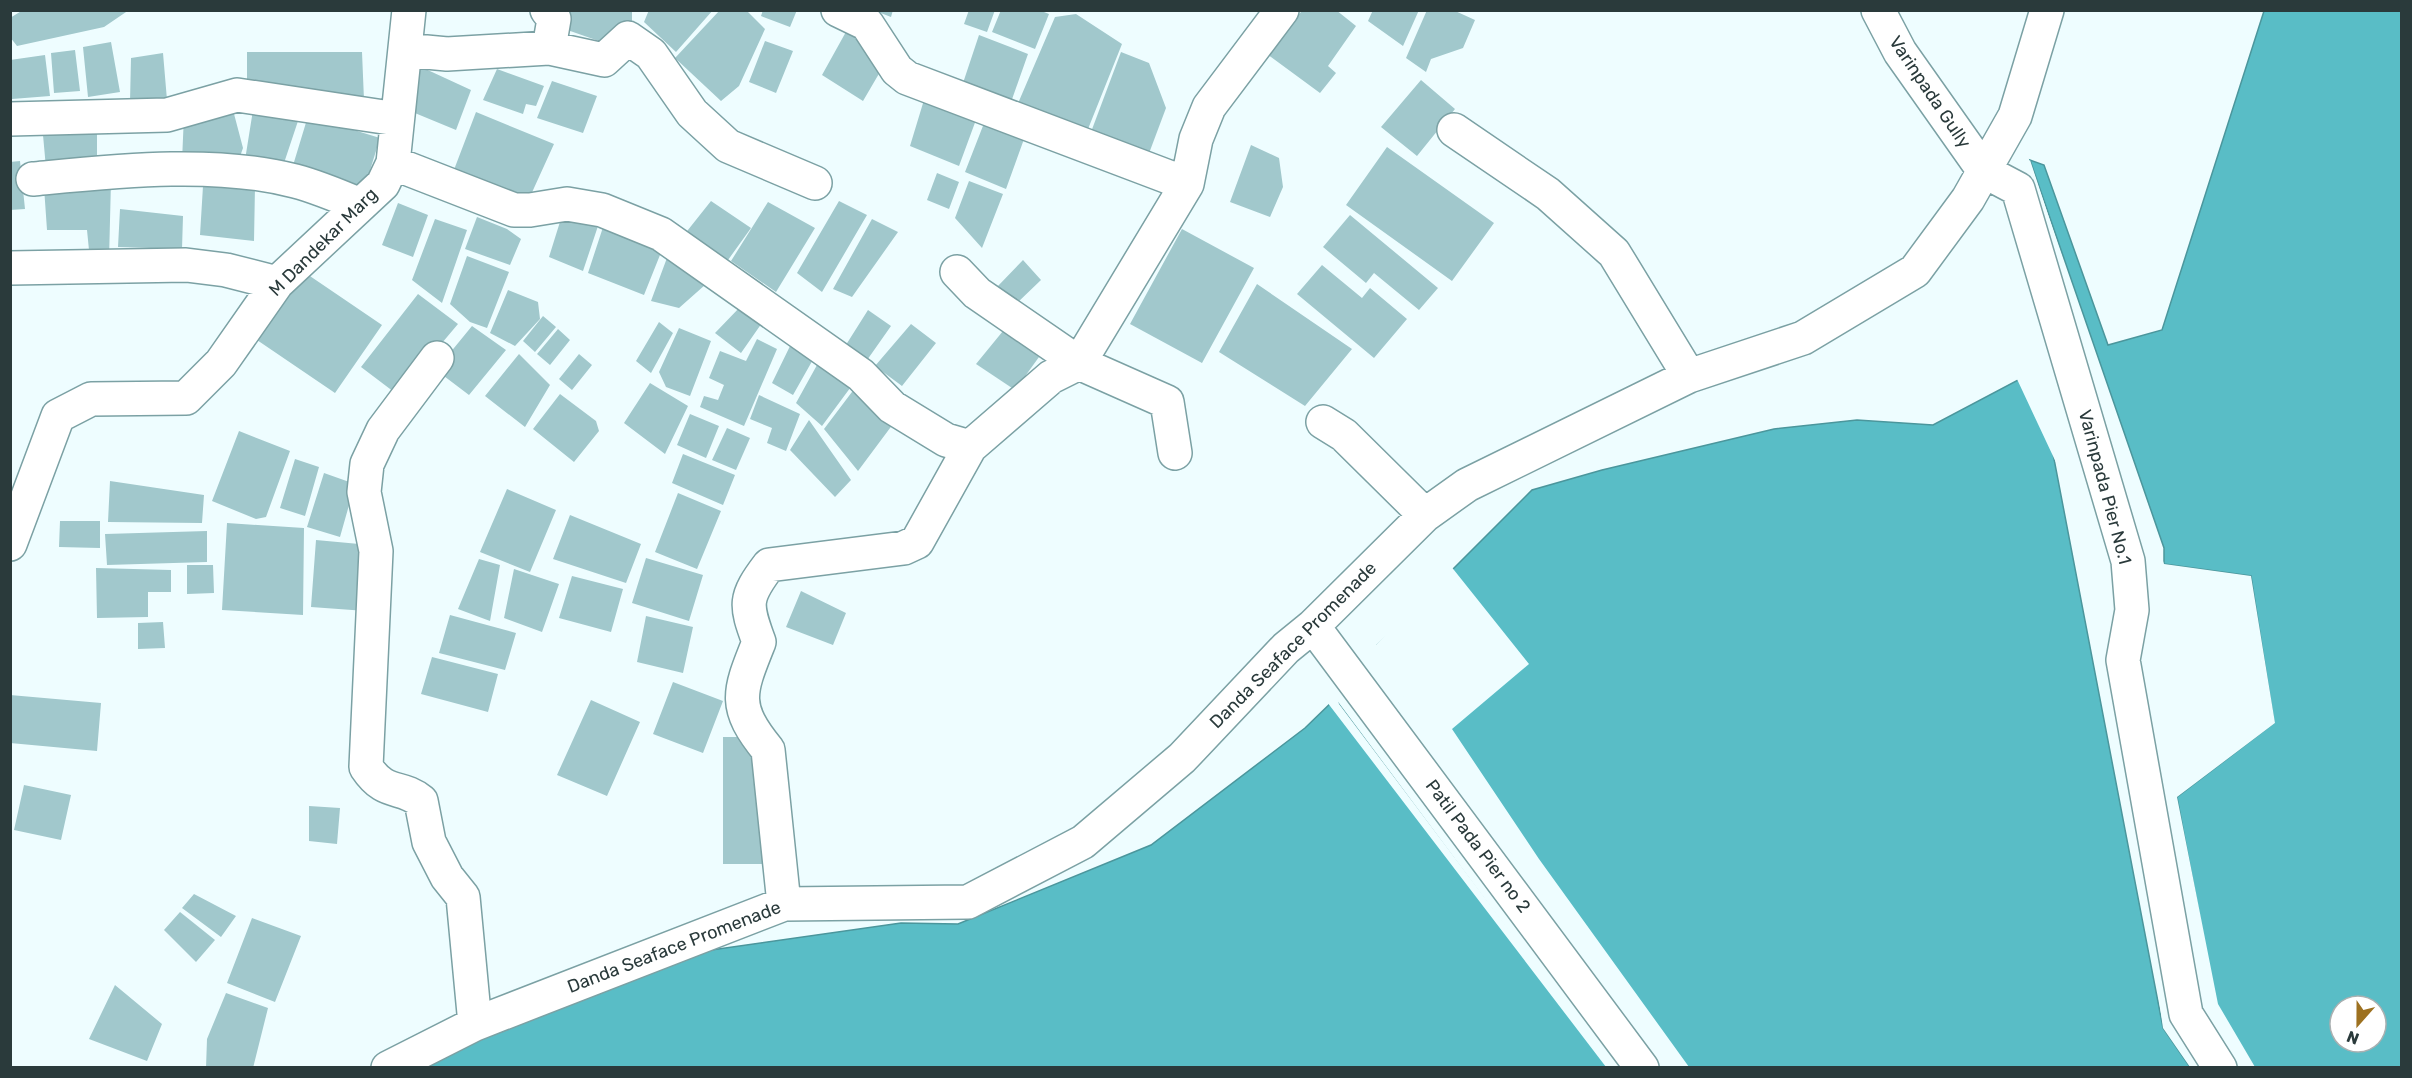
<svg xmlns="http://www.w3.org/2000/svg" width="2412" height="1078" viewBox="0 0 2412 1078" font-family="Rubik,sans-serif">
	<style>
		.water { fill: #59bdc6; stroke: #4b969c; stroke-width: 1.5; fill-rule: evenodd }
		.pier { fill: #eefdff }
		.building { fill: #a1c8cc }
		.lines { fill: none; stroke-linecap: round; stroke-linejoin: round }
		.minor-casing { stroke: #7ba1a4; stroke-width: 36 }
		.minor { stroke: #fff; stroke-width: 33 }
		.labels { text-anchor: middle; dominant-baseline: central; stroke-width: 4.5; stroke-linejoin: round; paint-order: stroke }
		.street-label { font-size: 18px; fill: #2a3a3b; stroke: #fff }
	</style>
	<rect width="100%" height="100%" fill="#eefdff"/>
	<path class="water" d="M2264 11H2401V1067H2254L2216 1005 2177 797 2274 723 2251 576 2164 564V548L2030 160 2044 165 2108 345 2162 330ZM2340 1006H2376V1042H2340Z
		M2037 370 2163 1028 2190 1067H1673L1377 645 1532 490 1602 470 1774 429 1857 420 1933 425Z
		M1335 699 1610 1068H415L648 959 901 923 958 924 1151 845 1305 728Z"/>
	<path class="pier" d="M2030 160 2107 393 2028 162Z
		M2037 367 2040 369 2060 471 2016 377Z
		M2161 555 2164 564 2251 576 2275 723 2177 797 2218 1004 2255 1067 2251 1068 2213 1006 2174 796 2271 722 2248 578 2163 567Z
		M1450 565 1529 664 1452 729 1539 859 1689 1067 1670 1068 1428 739 1375 646Z
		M1333 697H1337L1339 704 1613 1068 1606 1067 1327 702Z
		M2151 945 2166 1027 2193 1068 2190 1067 2163 1028Z"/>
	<path class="building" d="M23 10H129L104 27 17 46 10 37V18Z
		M570 10H632V28L613 46 556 26 559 17Z
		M649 10H713L676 52 644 22Z
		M720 10H746L765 29 739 86 721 101 675 58Z
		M763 10H797L790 27 761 16Z
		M873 10H893L891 17Z
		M969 10H995L987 32 964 24Z
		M1001 10H1039L1049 14 1035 49 992 32Z
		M1303 10H1336L1356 26 1328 66 1336 73 1320 93 1263 51Z
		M1373 10H1419L1403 46 1368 21Z
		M1427 10H1453L1475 20 1463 48 1431 59 1426 72 1406 58Z
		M1076 14 1122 44 1086 134 1016 108 1055 17Z
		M847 30 887 60 863 101 822 75Z
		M979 35 1028 54 1010 105 962 86Z
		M765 41 793 51 776 93 749 82Z
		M111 42 120 92 88 97 83 47Z
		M75 50 80 91 54 93 51 53Z
		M247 52H362L364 100 247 84Z
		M1121 52 1149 63 1166 108 1148 156 1091 132Z
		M163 53 167 100 130 102 131 58Z
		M45 55 50 96 12 99 10 60Z
		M419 66 471 90 456 130 410 111Z
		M497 69 544 86 536 106 526 104 523 114 483 100Z
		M1421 80 1455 109 1417 156 1381 127Z
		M552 81 597 96 583 133 537 118Z
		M927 90 980 109 959 166 910 146Z
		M233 110 243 148 237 165 182 161 184 115Z
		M253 110 299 118 283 166 245 160Z
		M476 112 554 144 529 199 505 188 502 196 452 175Z
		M988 113 1028 128 1006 189 965 172Z
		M308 116 380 138 363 193 291 172Z
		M97 122V162L46 168 42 124Z
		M1251 145 1279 158 1283 187 1270 217 1230 202Z
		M1387 147 1494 223 1452 281 1346 205Z
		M20 161 25 209 10 210V162Z
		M937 173 959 182 949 209 927 200Z
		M111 181 109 260H90L87 230H47L44 187Z
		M969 181 1003 194 982 248 955 218Z
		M203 186H255L254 241 200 235Z
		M711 201 751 228 723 267 680 240Z
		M839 201 867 215 822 292 797 273Z
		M768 202 815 228 776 292 731 261Z
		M398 203 428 215 413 257 382 245Z
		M120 209 183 216 182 249 118 247Z
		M564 209 601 217 583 271 549 257Z
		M1350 215 1438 288 1419 310 1374 273 1366 283 1323 247Z
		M477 217 507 229 521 239 510 265 465 249Z
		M606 218 666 240 644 295 588 273Z
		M435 219 467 230 442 303 412 280Z
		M872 219 898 232 852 297 833 289Z
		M1182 229 1254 268 1202 363 1130 324Z
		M671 247 714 277 679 308 651 301Z
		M467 256 509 272 487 328 470 322 450 304Z
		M1023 260 1041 280 1015 305 997 287Z
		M1322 265 1362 298 1370 288 1407 319 1374 358 1297 294Z
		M304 272 382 325 335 393 257 340Z
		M1257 284 1352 349 1305 406 1219 352Z
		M508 290 538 302 540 319 515 346 490 333Z
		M418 294 458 324 398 395 361 367Z
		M741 306 766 317 741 353 715 333Z
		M868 310 891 326 865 363 844 348Z
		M543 316 556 327 535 352 523 341Z
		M659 322 673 333 651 373 636 361Z
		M911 324 936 343 902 386 875 366Z
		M472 326 506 350 469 395 436 370Z
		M679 328 711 341 690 396 666 387 659 372Z
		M558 329 570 340 550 365 537 354Z
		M1003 331 1039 357 1015 390 976 364Z
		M757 339 777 349 744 426 700 407 704 396 718 400 724 385 709 378 720 351 746 361Z
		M792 342 815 356 793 395 772 383Z
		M519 354 550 385 525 427 485 396Z
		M579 354 592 365 572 390 559 379Z
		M822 356 856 380 822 426 796 403Z
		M861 380 896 420 858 471 824 429Z
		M650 383 688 406 665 454 624 423Z
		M560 394 596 421 599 431 574 462 533 429Z
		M759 395 800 414 786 451 767 443 772 428 750 419Z
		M690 414 719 426 706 458 677 445Z
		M809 420 851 480 835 497 790 450Z
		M727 428 750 438 736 470 712 460Z
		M239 431 290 451 266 517 256 519 212 501Z
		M683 454 735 475 723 505 672 483Z
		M295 459 319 467 305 516 280 508Z
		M324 473 355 484 340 537 307 527Z
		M110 481 204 495 202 523 108 522Z
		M507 489 556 510 530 572 480 552Z
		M678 493 721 511 697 569 655 552Z
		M570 515 641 544 626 583 553 559Z
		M60 521H100V548L59 547Z
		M227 523 304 528 303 615 222 610Z
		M207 531V562L107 565 105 534Z
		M316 540 370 545 366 611 311 607Z
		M646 558 703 575 689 621 632 603Z
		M479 559 500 565 490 621 458 609Z
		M187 565H213L214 593 187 594Z
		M96 568 171 570V592H148V617L97 618Z
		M514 569 559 584 542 632 504 618Z
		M572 576 623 589 611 632 559 618Z
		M801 591 846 613 833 645 786 627Z
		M450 615 516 633 505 670 439 653Z
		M646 616 693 627 683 673 637 662Z
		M163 622 165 648 138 649V623Z
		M432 657 498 674 488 712 421 694Z
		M673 682 723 701 703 753 653 734Z
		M10 695 101 703 97 751 10 743Z
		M591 700 640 722 607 796 557 775Z
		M723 737H747L766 773 765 864H723Z
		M24 785 71 795 61 840 14 830Z
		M309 806 340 808 337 844 309 841Z
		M194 894 236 916 221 937 182 908Z
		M180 912 215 940 196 962 164 930Z
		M252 918 301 936 275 1002 227 983Z
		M115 985 162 1024 147 1061 89 1039Z
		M226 993 268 1008 253 1068H206L207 1039Z"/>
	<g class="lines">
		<defs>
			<path id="minor" d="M547 10 554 19 549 48
				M838 10 867 24 897 70 907 78 1187 184
				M1878 10 1900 52 1984 171 2018 189 2128 561 2132 610 2123 660 2186 1014 2220 1068
				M405 50 447 54 549 48 604 60 628 38 651 54 692 113 728 146 815 183
				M10 119 167 115 237 95 397 119
				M1454 130 1548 194 1614 253 1689 376
				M393 163 514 210H530L567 204 602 210 661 234 861 375 892 407 946 440 970 447
				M33 179C116 171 214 160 295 181 318 187 339 196 360 205
				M10 268 186 265 226 270 277 283
				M957 272 977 293 1079 363 1167 402 1175 453
				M437 358 383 430 367 464 364 492 376 551 366 767C386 797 400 784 421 801L429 842 447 877 463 897 475 1024
				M1323 422 1344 435 1425 515
				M10 544 58 416 91 399 186 398 221 363 277 283 383 184 393 163 409 10
				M1313 626 1642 1068
				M784 904 768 750C732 706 739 692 759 642 745 604 744 598 769 565L904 548 917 542 970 447 1051 377 1079 363 1187 184 1196 139 1209 107 1282 10
				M388 1068 475 1024 784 904 968 902 1083 842 1182 758 1286 648 1313 626 1425 515 1467 485 1689 376 1803 338 1915 271 1968 199 2015 116 2047 10"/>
		</defs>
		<use href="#minor" class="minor-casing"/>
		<use href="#minor" class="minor"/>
	</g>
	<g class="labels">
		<g class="street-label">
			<text transform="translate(1930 92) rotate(56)">Varinpada Gully</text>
			<text transform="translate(323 242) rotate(-45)">M Dandekar Marg</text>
			<text transform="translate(2105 487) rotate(75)">Varinpada Pier No.1</text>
			<text transform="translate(1293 645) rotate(-45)">Danda Seaface Promenade</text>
			<text transform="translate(1478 846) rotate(53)">Patil Pada Pier no 2</text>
			<text transform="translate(674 947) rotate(-21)">Danda Seaface Promenade</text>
		</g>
	</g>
	<rect width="2412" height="1078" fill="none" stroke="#2a3a3b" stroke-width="24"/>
	<g transform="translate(2358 1024) rotate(201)"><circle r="28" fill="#ffffff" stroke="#aab0b1" stroke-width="1.5"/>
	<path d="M0-4.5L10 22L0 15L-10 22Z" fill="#9d7120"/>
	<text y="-9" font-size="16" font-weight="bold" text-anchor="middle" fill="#2a3a3b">N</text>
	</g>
</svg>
